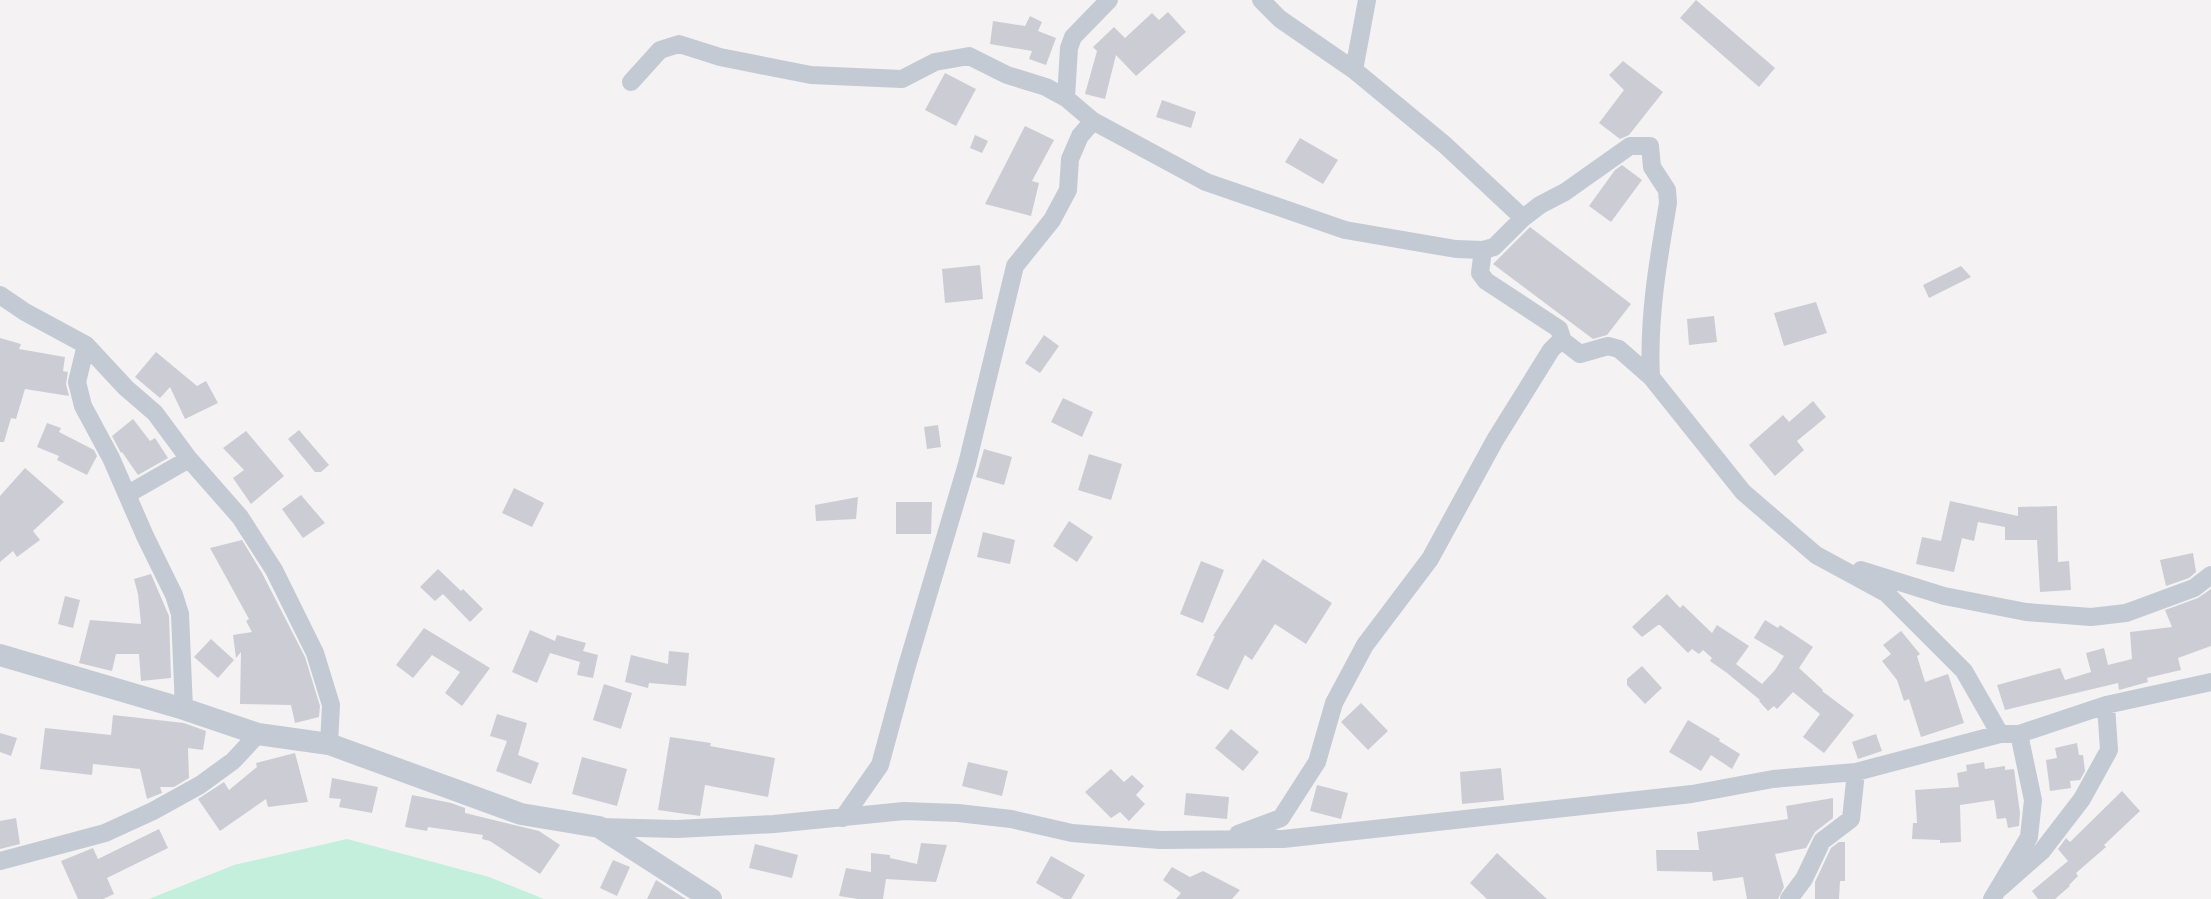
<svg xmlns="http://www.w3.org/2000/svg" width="2211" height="899" viewBox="0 0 2211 899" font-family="Poppins,sans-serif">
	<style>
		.green { fill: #c3efdc }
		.building { fill: #cccdd4 }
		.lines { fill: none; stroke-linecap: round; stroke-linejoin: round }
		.minor { stroke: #c3cad3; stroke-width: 18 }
		.tertiary { stroke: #c3cad3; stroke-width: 22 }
	</style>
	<rect width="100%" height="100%" fill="#f4f2f2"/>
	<path class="green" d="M347 839 489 877 544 899H149L234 865Z"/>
	<path class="building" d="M1696 0 1775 68 1759 87 1680 18Z
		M1168 12 1186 32 1136 76 1116 55 1105 99 1085 94 1097 51 1093 47 1114 27 1125 38 1152 13 1159 20Z
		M1030 16 1042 22 1038 31 1056 38 1046 65 1029 59 1032 51 990 44 993 21 1025 26Z
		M1623 61 1663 92 1629 135 1620 139 1599 123 1624 90 1609 75Z
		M945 73 976 89 956 126 925 110Z
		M1162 100 1196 112 1191 128 1156 117Z
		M1025 126 1054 140 1032 181 1039 183 1031 216 985 204Z
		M975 135 988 141 982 153 970 148Z
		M1300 138 1338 160 1323 184 1285 162Z
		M1622 165 1642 180 1611 222 1589 206 1615 170Z
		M1530 227 1631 304 1607 335 1593 339 1493 264Z
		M980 265 983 299 945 303 942 269Z
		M1961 266 1971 277 1929 298 1923 285Z
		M1816 302 1827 333 1784 346 1774 313Z
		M1714 316 1717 342 1689 345 1687 319Z
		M1044 335 1059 346 1040 373 1025 363Z
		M0 338 21 344 19 349 65 357 63 371 68 372 66 384 69 396 25 389 16 419 11 418 4 442H0Z
		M156 352 197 386 206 381 218 403 185 419 170 387 160 398 135 377Z
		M1063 398 1093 412 1082 437 1051 422Z
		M1813 401 1826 417 1797 441 1804 450 1775 476 1749 445 1783 415 1789 422Z
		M133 419 150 441 155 438 168 458 138 475 122 452 121 453 112 436Z
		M47 423 61 428 59 432 94 450 97 456 87 475 57 460 59 456 37 447Z
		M938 425 941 447 927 449 924 427Z
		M299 430 329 465 321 472H315L288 439Z
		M246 431 284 476 251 504 233 478 244 470 223 448Z
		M984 449 1012 457 1004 485 976 477Z
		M1089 454 1122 464 1111 500 1078 490Z
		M25 468 64 502 33 531 40 540 17 557 13 551 0 562V496Z
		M514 488 544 503 532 527 502 513Z
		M301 495 325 523 303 538 282 509Z
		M858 497 856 519 816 521 815 505Z
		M1950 501 2018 516V507L2057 506 2058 562 2069 561 2071 590 2040 592 2037 540H2005V527L1978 522 1974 541 1962 538 1954 572 1916 564 1922 537 1941 541Z
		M896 502H932L931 534H896Z
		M1069 521 1093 537 1077 562 1053 546Z
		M983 532 1015 540 1010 564 977 557Z
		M242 540 262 573 305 657 320 706 319 717 295 723 291 705 240 704 241 652 236 658 233 635 252 632 246 621 249 619 210 548Z
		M2193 553 2196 572 2189 578 2166 586 2160 560Z
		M1263 559 1332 603 1306 644 1275 624 1252 660 1245 655 1228 690 1196 675 1215 636H1213Z
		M1201 561 1224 570 1203 623 1180 614Z
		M438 569 461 591 463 589 483 609 470 622 443 594 435 601 420 587Z
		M151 574 169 616 171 678 141 681 139 654H116L112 671 79 663 90 620 141 624 138 594 134 579Z
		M2211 589V646L2178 658 2181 670 2147 678 2148 682 2119 690 2118 683 2005 710 1997 685 2060 668 2065 680 2091 672 2086 653 2104 648 2108 665 2132 659 2130 632 2172 627 2165 610 2198 598Z
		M1667 594 1680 608 1683 605 1712 633 1717 625 1749 646 1736 664 1762 684 1775 670 1784 656 1754 638 1765 620 1778 628 1780 625 1813 647 1799 668 1823 690 1822 691 1854 715 1824 753 1803 737 1820 714 1793 692 1777 709 1774 706 1768 711 1759 701 1760 700 1727 673 1710 661 1712 658 1703 650 1699 654 1692 649 1688 653 1660 625H1658L1642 637 1632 627Z
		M65 596 80 600 73 628 58 624Z
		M424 628 490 668 462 706 445 693 460 672 432 655 413 678 396 665Z
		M530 630 555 641 557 635 586 643 583 651 598 655 593 678 577 675 580 662 550 653 537 683 512 672Z
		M1901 631 1920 654 1917 656 1925 682 1948 674 1964 723 1921 737 1909 699 1904 701 1897 680 1882 661 1891 654 1883 645Z
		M211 639 234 660 218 678 194 657Z
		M669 651 689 653 686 686 649 683 648 688 625 682 631 655 668 664Z
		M1642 666 1662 688 1645 704 1627 685V679Z
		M604 684 632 693 621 729 593 720Z
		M1361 703 1388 731 1368 750 1341 722Z
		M497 714 527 723 518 755 539 763 531 784 496 771 507 741 490 736Z
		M113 715 184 723 206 731 203 750 188 748 189 778 174 787H160L162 793 147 799 140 769 93 764 92 775 40 769 45 728 111 735Z
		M1688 720 1720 739 1719 741 1740 754 1732 769 1711 755 1701 771 1669 752Z
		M1231 729 1259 752 1243 771 1215 748Z
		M0 733 17 738 11 756 0 752Z
		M1876 734 1882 751 1858 759 1852 742Z
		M670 737 711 743 710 746 775 758 768 797 705 785 700 816 658 810Z
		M2077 743 2079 755H2083L2085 771 2080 780 2070 781 2071 788 2050 791 2046 760 2057 758 2055 748Z
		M295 753 308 802 268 807 266 799 220 831 198 799 224 782 229 790 257 767 256 763Z
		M582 757 627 769 617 806 572 794Z
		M968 762 1008 771 1002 796 962 786Z
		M1984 762 1985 769 2005 766V770L2014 769 2020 813 2019 826 2008 828 2006 818 1997 819 1994 800 1960 805 1961 842 1940 843V840L1912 839 1913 823H1917L1915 790 1959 787 1957 773 1967 771 1966 765Z
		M1501 768 1504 800 1462 804 1460 772Z
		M1111 769 1124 782 1132 775 1144 786 1136 795 1145 804 1129 821 1120 812 1111 818 1085 792Z
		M332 778 378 787 372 813 339 807 341 799 329 798Z
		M1317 785 1348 793 1341 819 1310 811Z
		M2122 791 2140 811 2104 845 2106 847 2076 873 2078 876 2069 885 2070 886 2055 899H2038L2032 891 2068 861 2058 849 2066 838 2070 842Z
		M1186 793 1229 797 1227 819 1184 815Z
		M412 795 451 803 465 808V813L539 831 560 845 540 874 490 841 482 839 483 835 428 827 427 831 405 827Z
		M1833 798V818L1815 832 1806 848 1775 854 1784 887 1778 899H1747L1743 877 1713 881 1712 872 1657 871 1656 850H1699L1697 832 1788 819 1786 806Z
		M16 818 20 844 0 849V821Z
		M159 829 168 848 107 878 114 894 103 899H78L61 861 93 848 98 859Z
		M1839 842H1845V881H1840L1839 899H1815V882L1831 848Z
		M921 843 947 845 936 882 886 879 883 899H858L839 896 846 868 871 872V853L890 855V858L917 864Z
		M755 844 798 855 792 878 749 868Z
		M1497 853 1547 899H1487L1470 883Z
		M1051 856 1085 875 1071 899H1064L1036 883Z
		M613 860 630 867 617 896 600 888Z
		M1172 867 1190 877 1203 871 1240 890 1232 899H1176L1181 893 1163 880Z
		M656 880 686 899H647Z"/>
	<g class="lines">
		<path class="minor" d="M1261 0 1280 19 1354 70 1445 145 1523 218
			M1354 70 1367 0
			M631 82 660 50 679 44 720 57 811 75 902 79 935 62 969 56 1007 75 1046 87 1066 98 1093 121 1206 182 1345 230 1456 249 1483 250 1494 247 1523 218 1540 205 1565 192 1630 146H1650L1652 167 1667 190 1668 203C1658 261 1648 318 1651 377
			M1066 98 1069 48 1073 37 1109 0
			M1483 250 1480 273 1486 281 1559 329 1563 341 1580 354 1608 346 1619 349 1651 377 1743 492 1816 555 1886 593 1964 671 2000 734
			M0 295 25 312 86 345 126 388 155 413 189 459 240 517 274 570 315 653 331 705 329 744
			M86 345 77 382 83 406 111 458 145 536 174 595 180 614 184 709
			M128 494 189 459
			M1861 570 1944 596 2026 612 2091 617 2126 613 2194 588 2211 575
			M843 818 880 765 906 669 967 464 1015 266 1052 220 1068 190 1070 159 1080 136 1093 121
			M599 827 677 829 774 824 904 811 958 813 1011 819 1072 833 1160 840 1283 839 1692 794 1773 779 1856 772 2000 734H2019L2106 705 2211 682
			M1238 834 1281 818 1317 762 1334 703 1365 645 1430 559 1495 440 1551 350 1558 343 1563 341
			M0 861 105 833 153 811 200 785 233 761 258 734
			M2000 888 2042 851 2082 799 2109 750 2106 705
			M1789 899 1804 879 1822 841 1851 819 1856 772
			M1992 899 2029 837 2033 800 2019 734"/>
		<path class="tertiary" d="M0 655 184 709 258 734 329 744 521 814 599 827 711 899"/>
	</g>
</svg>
